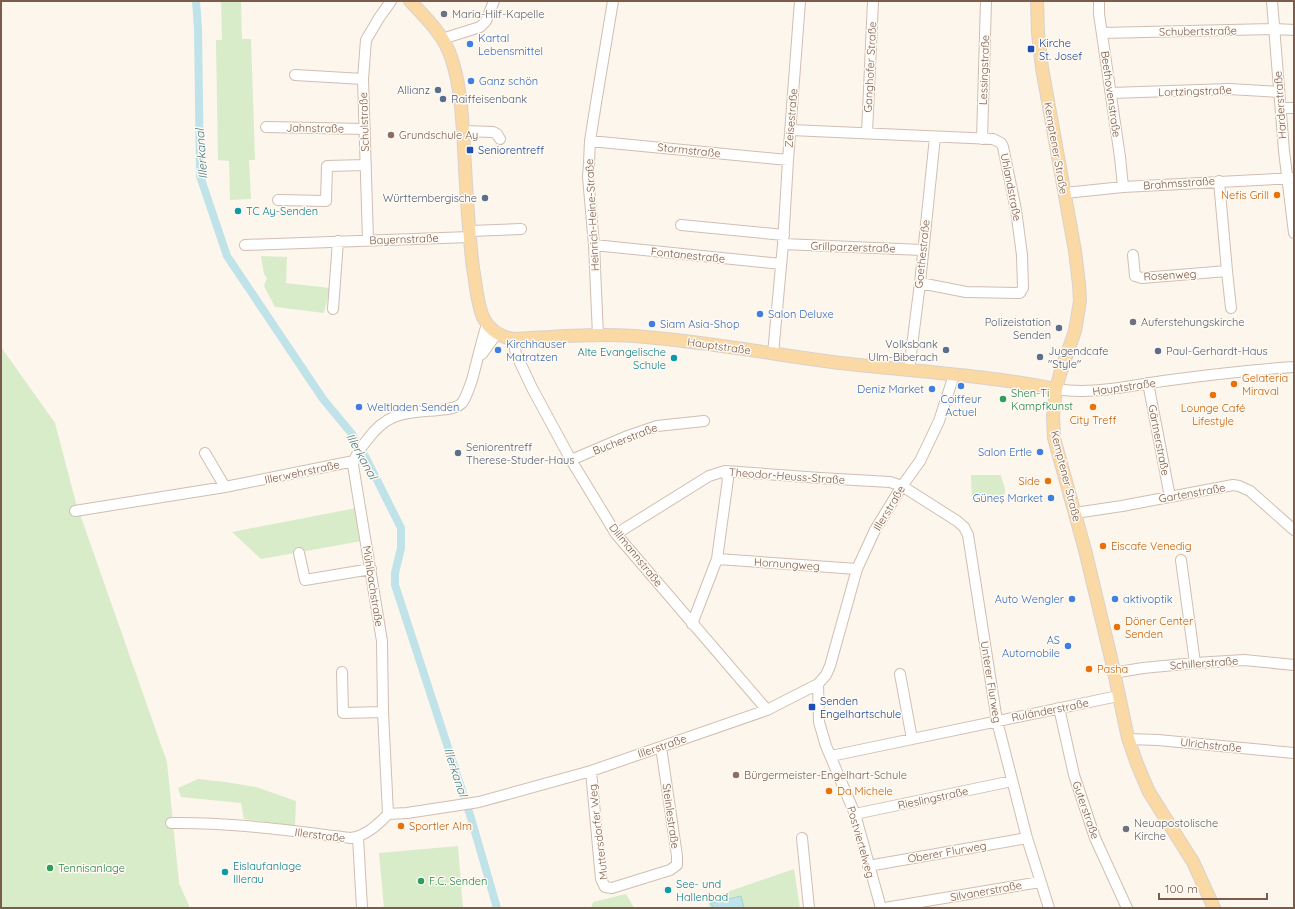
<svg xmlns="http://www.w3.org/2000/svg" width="1295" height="909" viewBox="0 0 1295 909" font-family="Quicksand,sans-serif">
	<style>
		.green { fill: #d8ecc9 }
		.water { fill: #bfe3e8; stroke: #a5d3da }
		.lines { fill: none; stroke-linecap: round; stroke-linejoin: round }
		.canal { stroke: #bfe3e8; stroke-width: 8 }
		.minor-casing { stroke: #d1beb0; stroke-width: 12 }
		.major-casing { stroke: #dad1cd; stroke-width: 14 }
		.minor { stroke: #fff; stroke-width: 10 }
		.major { stroke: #fbd9a5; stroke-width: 12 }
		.worship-dot { fill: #6b7280; stroke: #fffaf3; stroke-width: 1.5 }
		.shop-dot { fill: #3f7fe0; stroke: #fffaf3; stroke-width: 1.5 }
		.transit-dot { fill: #1a4fb4; stroke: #fffaf3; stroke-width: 1.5 }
		.service-dot { fill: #5c6f8a; stroke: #fffaf3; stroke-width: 1.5 }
		.education-dot { fill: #8d6e63; stroke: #fffaf3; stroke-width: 1.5 }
		.food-dot { fill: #e8710a; stroke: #fffaf3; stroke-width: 1.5 }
		.culture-dot { fill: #0f9aa8; stroke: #fffaf3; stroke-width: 1.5 }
		.leisure-dot { fill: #2e9e5b; stroke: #fffaf3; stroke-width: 1.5 }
		.labels { text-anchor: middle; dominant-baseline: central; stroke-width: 3; stroke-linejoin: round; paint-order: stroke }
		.worship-label { font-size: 11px; fill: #5b616d; stroke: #fffaf3; text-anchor: start }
		.street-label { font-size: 11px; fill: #7a5c4d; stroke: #fffaf3 }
		.shop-label { font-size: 11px; fill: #366cbe; stroke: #fffaf3; text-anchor: start }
		.transit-label { font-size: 11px; fill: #164399; stroke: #fffaf3; text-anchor: start }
		.service-label { font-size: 11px; fill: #4e5e75; stroke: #fffaf3; text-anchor: end }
		.education-label { font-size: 11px; fill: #785e54; stroke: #fffaf3; text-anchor: start }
		.food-label { font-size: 11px; fill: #c56008; stroke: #fffaf3; text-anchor: start }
		.culture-label { font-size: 11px; fill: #0d838f; stroke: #fffaf3; text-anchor: start }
		.leisure-label { font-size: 11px; fill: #27864d; stroke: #fffaf3; text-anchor: start }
		.water-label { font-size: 12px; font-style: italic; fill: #437c86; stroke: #fffaf3 }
	</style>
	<rect width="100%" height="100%" fill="#fdf6ec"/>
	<path class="green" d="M221 1H241L242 39H251L255 160H249L251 199 230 200 229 161 218 160 216 40H222Z
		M261 256 287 257 286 283 330 288 324 313 275 307 264 286 267 278 264 274Z
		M1 347 55 423 76 503 167 762 179 883 190 908H1Z
		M971 475H1001C1002 484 1008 488 1003 497V499L972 501Z
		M356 508 362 541 261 559 232 532Z
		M198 779 225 782 256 787 296 801 295 826 244 819 241 803 181 797 178 788Z
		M458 846 463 908H384L379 853Z
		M794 869 800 908H710L707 899Z
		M626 894 633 906V908H591L593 902Z"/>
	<path class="water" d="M741 896 744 908H713L711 903Z"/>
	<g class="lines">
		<path class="canal" d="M196 1 198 28 200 176 227 256 323 399 352 434 366 458 401 528V548L395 573V585L471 818 497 908"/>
		<defs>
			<path id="minor" d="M1099 1V14L1120 157 1123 187
				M1272 1 1284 151 1294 233
				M1102 33 1275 29 1294 30
				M442 39 480 27 486 21 494 1
				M295 75 363 79
				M1111 93 1229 89 1279 92
				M1281 108H1294
				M266 127 365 129
				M791 130 993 139 1001 143 1003 147 1016 210 1022 255 1023 288 1020 293 966 292 920 283
				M463 131 493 132 497 134 500 139
				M867 133 873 1
				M982 139 986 1
				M590 141 788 160
				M1219 181 1227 271 1231 308
				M1065 193 1123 187 1294 178
				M278 200 326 201 327 166 366 165
				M681 225 784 235
				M470 231 521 229
				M368 240 363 79 366 40 379 18 391 1
				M783 244 922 250
				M245 245 470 237
				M594 245 781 264
				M1133 255 1135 276 1142 278 1227 271
				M333 309 338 241
				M598 335 594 245 588 177 589 163 590 141 596 103 613 1
				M513 339 516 354 532 388 571 460 616 534 767 710
				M482 354 497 333
				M773 354 783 244 788 160 800 1
				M909 370 920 283 935 137
				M1148 383 1170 497
				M1056 389C1092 395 1127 386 1163 381 1206 375 1250 370 1294 367
				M205 453 225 487
				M571 460 625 437 657 426 704 421
				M354 461 353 465 382 641 383 712 388 814
				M75 511 225 487 354 461C357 453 362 446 367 440 388 411 406 413 439 410 447 409 456 409 462 403 467 396 469 388 472 380 477 362 481 343 487 324
				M1075 513 1122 506 1233 485 1239 486 1250 491 1294 530
				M616 534 709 476 725 471 820 478 890 482 902 486 957 521 964 527 968 535 997 721 1027 838 1049 908
				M299 553 305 580 371 569
				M717 559 857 569
				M1181 560 1195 663
				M692 624 717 559 728 479 725 471
				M342 672 343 713 383 712
				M1113 673 1143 668 1195 663 1244 660 1294 665
				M900 674 912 739
				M818 684 819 722 826 746 855 814 881 908
				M1059 708 1074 775 1095 838 1127 908
				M1128 739 1158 740 1294 753
				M831 756 1118 696
				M591 771 601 879 605 887 612 888 670 870 677 865V856L661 747
				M855 814 1012 781
				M171 823C231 822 291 831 351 838 366 836 378 825 388 814L407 813 479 802 591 771 767 710 818 684 826 675 830 666 857 569 875 530 902 486 920 461 939 421 954 375
				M358 837 362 908
				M802 838 809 908
				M868 866 1027 838
				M885 908 1040 882"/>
			<path id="major" d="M410 1C425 17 444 35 451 57 461 86 462 117 464 147 466 187 468 228 473 268 476 283 477 306 484 319 490 330 501 337 513 339 553 337 593 333 634 336 703 341 771 354 840 363 912 371 985 375 1056 389
				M1037 1 1038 33 1042 68 1075 251 1079 284 1080 301 1075 331 1060 374 1056 389 1053 416 1054 438 1085 550 1111 658 1128 738 1137 764 1149 792 1193 862 1214 908"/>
		</defs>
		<use href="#minor" class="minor-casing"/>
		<use href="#major" class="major-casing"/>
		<use href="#minor" class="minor"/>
		<use href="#major" class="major"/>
	</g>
	<g class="worship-dot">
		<circle cx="444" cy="14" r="4"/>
		<circle cx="1133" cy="322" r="4"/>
		<circle cx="1126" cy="829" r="4"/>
	</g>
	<g class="shop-dot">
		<circle cx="470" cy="44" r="4"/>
		<circle cx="471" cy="81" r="4"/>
		<circle cx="760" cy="314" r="4"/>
		<circle cx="652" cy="324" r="4"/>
		<circle cx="498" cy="350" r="4"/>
		<circle cx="961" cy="386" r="4"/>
		<circle cx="932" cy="389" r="4"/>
		<circle cx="359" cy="407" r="4"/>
		<circle cx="1040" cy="452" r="4"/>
		<circle cx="1051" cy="498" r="4"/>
		<circle cx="1072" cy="599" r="4"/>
		<circle cx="1115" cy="599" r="4"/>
		<circle cx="1068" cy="646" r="4"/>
	</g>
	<g class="transit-dot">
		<rect x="1027" y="45" width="8" height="8" rx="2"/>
		<rect x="466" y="146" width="8" height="8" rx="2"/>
		<rect x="808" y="703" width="8" height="8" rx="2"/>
	</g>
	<g class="service-dot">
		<circle cx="438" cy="90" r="4"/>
		<circle cx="443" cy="99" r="4"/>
		<circle cx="485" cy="198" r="4"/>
		<circle cx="1059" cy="328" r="4"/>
		<circle cx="946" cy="350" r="4"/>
		<circle cx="1158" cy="351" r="4"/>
		<circle cx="1040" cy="357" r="4"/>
		<circle cx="458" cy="453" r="4"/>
	</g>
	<g class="education-dot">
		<circle cx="391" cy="135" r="4"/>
		<circle cx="736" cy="775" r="4"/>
	</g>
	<g class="food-dot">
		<circle cx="1277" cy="195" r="4"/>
		<circle cx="1234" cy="384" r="4"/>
		<circle cx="1213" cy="395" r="4"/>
		<circle cx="1093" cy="407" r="4"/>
		<circle cx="1048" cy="481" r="4"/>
		<circle cx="1103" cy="546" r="4"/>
		<circle cx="1117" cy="627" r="4"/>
		<circle cx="1089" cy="669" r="4"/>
		<circle cx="829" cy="791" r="4"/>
		<circle cx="401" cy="826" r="4"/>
	</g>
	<g class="culture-dot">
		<circle cx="238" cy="211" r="4"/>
		<circle cx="674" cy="358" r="4"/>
		<circle cx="225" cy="872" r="4"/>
		<circle cx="668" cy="890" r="4"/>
	</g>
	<g class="leisure-dot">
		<circle cx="1003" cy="399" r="4"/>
		<circle cx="50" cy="868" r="4"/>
		<circle cx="421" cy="881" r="4"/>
	</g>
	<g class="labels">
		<g class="worship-label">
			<text x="452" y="14">Maria-Hilf-Kapelle</text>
			<text x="1141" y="322">Auferstehungskirche</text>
			<text x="1134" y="823">Neuapostolische<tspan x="1134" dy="13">Kirche</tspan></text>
		</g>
		<g class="street-label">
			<text transform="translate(1198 31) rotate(-1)">Schubertstraße</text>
			<text transform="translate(870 67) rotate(-87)">Ganghofer Straße</text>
			<text transform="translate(984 70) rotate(-88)">Lessingstraße</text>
			<text transform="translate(1195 91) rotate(-2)">Lortzingstraße</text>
			<text transform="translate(1111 94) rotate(82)">Beethovenstraße</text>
			<text transform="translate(1280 105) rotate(-94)">Harderstraße</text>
			<text transform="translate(791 118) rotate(-85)">Zeisestraße</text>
			<text transform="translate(364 122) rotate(-92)">Schulstraße</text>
			<text transform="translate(315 128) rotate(1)">Jahnstraße</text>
			<text transform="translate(1056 148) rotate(80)">Kemptener Straße</text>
			<text transform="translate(689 150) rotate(6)">Stormstraße</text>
			<text transform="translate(1179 183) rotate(-4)">Brahmsstraße</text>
			<text transform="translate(1011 187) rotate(79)">Uhlandstraße</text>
			<text transform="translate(592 215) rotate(-93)">Heinrich-Heine-Straße</text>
			<text transform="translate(404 239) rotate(-2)">Bayernstraße</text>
			<text transform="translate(853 247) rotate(2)">Grillparzerstraße</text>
			<text transform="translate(922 254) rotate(-84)">Goethestraße</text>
			<text transform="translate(688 255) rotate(6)">Fontanestraße</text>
			<text transform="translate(1170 275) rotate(-3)">Rosenweg</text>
			<text transform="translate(719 346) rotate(8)">Hauptstraße</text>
			<text transform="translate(1124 387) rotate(-8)">Hauptstraße</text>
			<text transform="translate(625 439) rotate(-21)">Bucherstraße</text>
			<text transform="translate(1159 440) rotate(79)">Gärtnerstraße</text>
			<text transform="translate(302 472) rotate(-12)">Illerwehrstraße</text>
			<text transform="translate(787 476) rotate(4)">Theodor-Heuss-Straße</text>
			<text transform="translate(1066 476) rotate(76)">Kemptener Straße</text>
			<text transform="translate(1192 493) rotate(-10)">Gartenstraße</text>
			<text transform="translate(889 508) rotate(-59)">Illerstraße</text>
			<text transform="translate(636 555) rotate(51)">Dillmannstraße</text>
			<text transform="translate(787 564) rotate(4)">Hornungweg</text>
			<text transform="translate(373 586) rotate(81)">Mühlbachstraße</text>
			<text transform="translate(1204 663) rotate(-4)">Schillerstraße</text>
			<text transform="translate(991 682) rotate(81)">Unterer Flurweg</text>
			<text transform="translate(1050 710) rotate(-11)">Ruländerstraße</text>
			<text transform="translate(1211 745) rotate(6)">Ulrichstraße</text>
			<text transform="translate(662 746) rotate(-19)">Illerstraße</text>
			<text transform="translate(933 798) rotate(-12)">Rieslingstraße</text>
			<text transform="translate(1086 810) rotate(71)">Guterstraße</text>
			<text transform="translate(671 816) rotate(82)">Steinlestraße</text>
			<text transform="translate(598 832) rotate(-97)">Muttersdorfer Weg</text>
			<text transform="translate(320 835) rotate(7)">Illerstraße</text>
			<text transform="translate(861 842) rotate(74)">Postviertelweg</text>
			<text transform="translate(947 852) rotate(-10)">Oberer Flurweg</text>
			<text transform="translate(986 891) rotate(-10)">Silvanerstraße</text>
		</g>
		<g class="shop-label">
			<text x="478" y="38">Kartal<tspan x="478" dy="13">Lebensmittel</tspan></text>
			<text x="479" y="81">Ganz schön</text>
			<text x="768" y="314">Salon Deluxe</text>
			<text x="660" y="324">Siam Asia-Shop</text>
			<text x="506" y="344">Kirchhauser<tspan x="506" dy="13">Matratzen</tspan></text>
			<text x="924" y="389" text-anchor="end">Deniz Market</text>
			<text x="961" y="399" text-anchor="middle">Coiffeur<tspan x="961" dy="13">Actuel</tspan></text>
			<text x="367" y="407">Weltladen Senden</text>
			<text x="1032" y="452" text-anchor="end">Salon Ertle</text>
			<text x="1043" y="498" text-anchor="end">Güneş Market</text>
			<text x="1064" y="599" text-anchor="end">Auto Wengler</text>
			<text x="1123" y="599">aktivoptik</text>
			<text x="1060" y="640" text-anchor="end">AS<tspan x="1060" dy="13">Automobile</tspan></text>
		</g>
		<g class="transit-label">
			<text x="1039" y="43">Kirche<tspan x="1039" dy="13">St. Josef</tspan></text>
			<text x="478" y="150">Seniorentreff</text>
			<text x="820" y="701">Senden<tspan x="820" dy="13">Engelhartschule</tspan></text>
		</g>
		<g class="service-label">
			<text x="430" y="90">Allianz</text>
			<text x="451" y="99" text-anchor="start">Raiffeisenbank</text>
			<text x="477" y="198">Württembergische</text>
			<text x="1051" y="322">Polizeistation<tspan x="1051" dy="13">Senden</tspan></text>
			<text x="938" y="344">Volksbank<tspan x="938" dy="13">Ulm-Biberach</tspan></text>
			<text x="1048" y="351" text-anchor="start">Jugendcafe<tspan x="1048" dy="13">"Style"</tspan></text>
			<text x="1166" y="351" text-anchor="start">Paul-Gerhardt-Haus</text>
			<text x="466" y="447" text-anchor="start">Seniorentreff<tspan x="466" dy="13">Therese-Studer-Haus</tspan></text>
		</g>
		<g class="education-label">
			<text x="399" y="135">Grundschule Ay</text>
			<text x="744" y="775">Bürgermeister-Engelhart-Schule</text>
		</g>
		<g class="food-label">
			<text x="1269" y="195" text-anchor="end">Nefis Grill</text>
			<text x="1242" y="378">Gelateria<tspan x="1242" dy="13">Miraval</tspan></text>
			<text x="1213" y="408" text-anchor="middle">Lounge Café<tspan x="1213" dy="13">Lifestyle</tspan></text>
			<text x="1093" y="420" text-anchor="middle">City Treff</text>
			<text x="1040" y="481" text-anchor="end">Side</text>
			<text x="1111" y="546">Eiscafe Venedig</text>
			<text x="1125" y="621">Döner Center<tspan x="1125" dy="13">Senden</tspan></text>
			<text x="1097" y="669">Pasha</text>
			<text x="837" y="791">Da Michele</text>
			<text x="409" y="826">Sportler Alm</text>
		</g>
		<g class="culture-label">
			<text x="246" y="211">TC Ay-Senden</text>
			<text x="666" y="352" text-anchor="end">Alte Evangelische<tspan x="666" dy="13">Schule</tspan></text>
			<text x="233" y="866">Eislaufanlage<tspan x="233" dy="13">Illerau</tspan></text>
			<text x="676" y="884">See- und<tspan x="676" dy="13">Hallenbad</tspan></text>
		</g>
		<g class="leisure-label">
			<text x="1011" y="393">Shen-Ti<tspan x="1011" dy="13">Kampfkunst</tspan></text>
			<text x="58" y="868">Tennisanlage</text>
			<text x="429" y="881">F.C. Senden</text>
		</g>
		<g class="water-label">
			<text transform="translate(201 154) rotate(-94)">Illerkanal</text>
			<text transform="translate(362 456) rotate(61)">Illerkanal</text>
			<text transform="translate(456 772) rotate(72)">Illerkanal</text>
		</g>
	</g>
	<rect width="1295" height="909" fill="none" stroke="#7a5c4d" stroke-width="4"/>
	<path d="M1159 893v6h108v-6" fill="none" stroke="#7a5c4d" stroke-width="2"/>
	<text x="1165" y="893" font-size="12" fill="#7a5c4d" stroke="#fffaf3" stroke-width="3" paint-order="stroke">100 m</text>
</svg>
